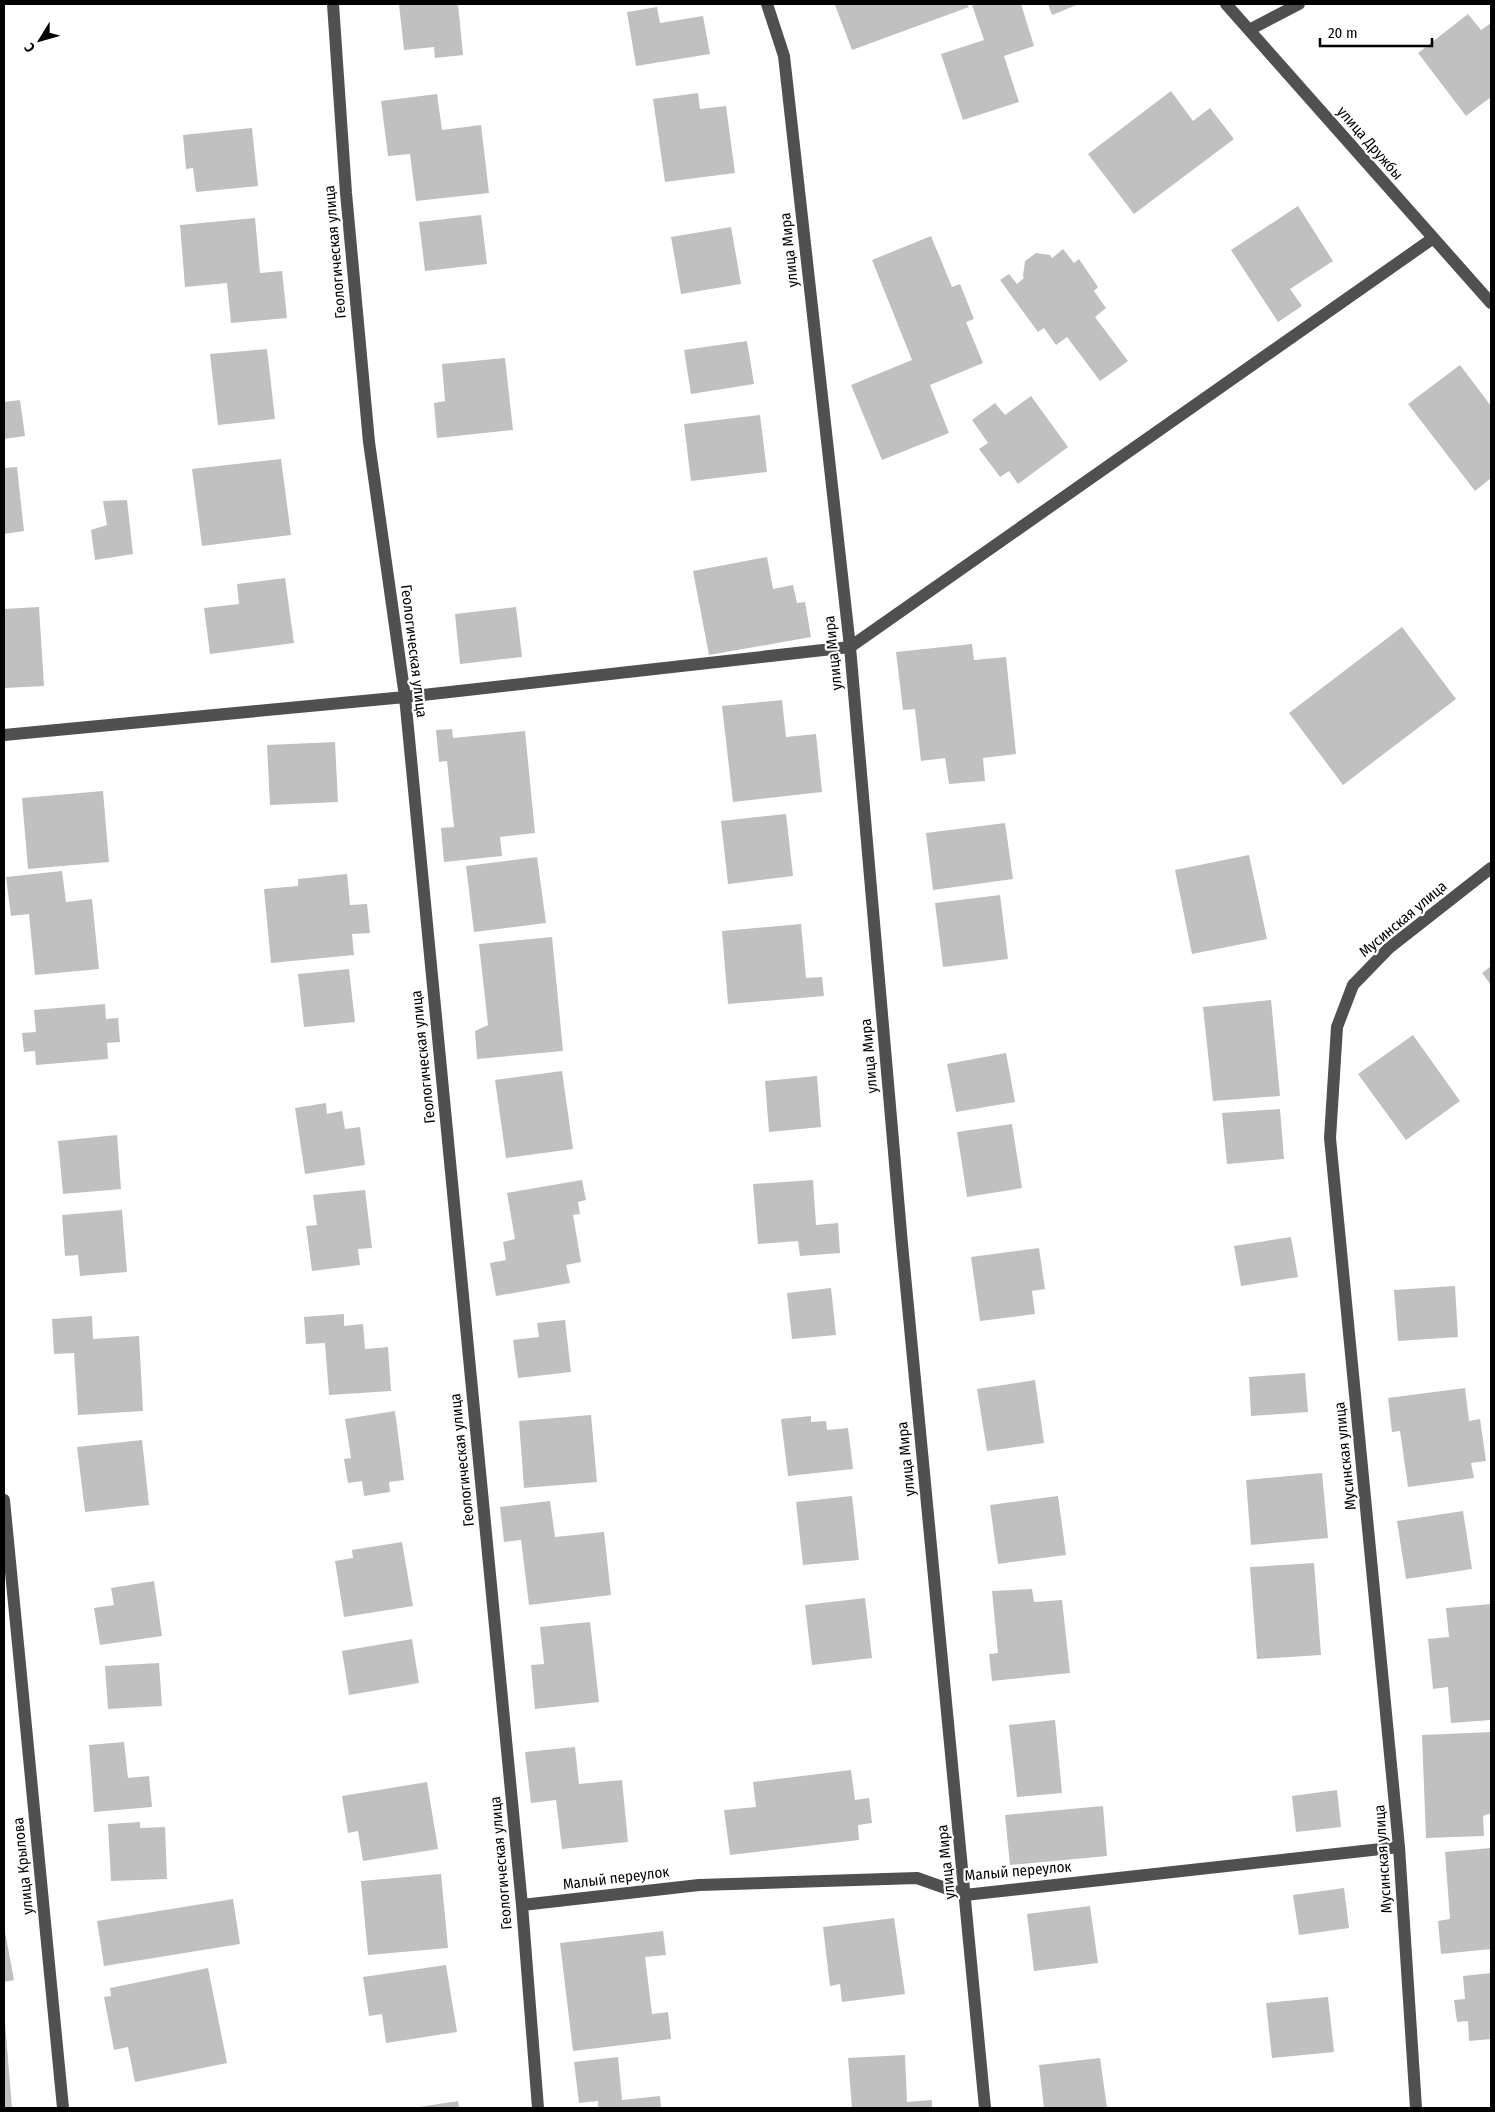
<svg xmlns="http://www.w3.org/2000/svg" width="1495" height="2112" viewBox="0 0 1495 2112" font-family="'Fira Sans Condensed',sans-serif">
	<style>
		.building { fill: #c0c0c0 }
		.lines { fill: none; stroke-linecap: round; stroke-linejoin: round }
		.minor { stroke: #505050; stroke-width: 12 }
		.labels { text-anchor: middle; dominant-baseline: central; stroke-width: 4.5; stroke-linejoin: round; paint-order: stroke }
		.street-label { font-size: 15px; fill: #000; stroke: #fff }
	</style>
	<rect width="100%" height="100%" fill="#fff"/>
	<path class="building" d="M399 4H458L463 55 435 58 434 47 404 50Z
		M839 4H967L969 7 852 50 835 5Z
		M977 4H1021L1034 46 1004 56 1019 102 963 120 941 54 984 40 972 5Z
		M1048 4H1079L1052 15Z
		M657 7 660 23 703 16 710 54 636 66 627 12Z
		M1468 14 1481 30 1491 23V97L1466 116 1418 53Z
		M1171 91 1193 121 1210 108 1234 139 1134 214 1088 154Z
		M698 93 700 109 726 106 735 173 665 182 653 99Z
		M437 94 442 130 481 125 489 193 416 201 410 154 388 156 381 101Z
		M252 128 258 186 196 192 193 168 186 169 183 135Z
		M1298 206 1333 261 1290 289 1302 306 1278 322 1231 250Z
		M481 215 487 264 425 271 419 222Z
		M255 218 260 273 282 271 287 318 231 323 227 283 185 287 180 225Z
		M731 227 741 284 681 294 671 237Z
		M931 236 952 287 960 284 974 319 966 322 983 363 930 385 949 433 882 460 851 385 912 360 872 260Z
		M1063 249 1074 263 1079 259 1098 287 1094 291 1106 308 1095 317 1128 361 1100 381 1067 337 1056 345 1044 328 1038 332 1000 280 1009 274 1017 284 1024 278 1023 276 1025 261 1036 253 1050 255 1052 258Z
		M747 341 754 384 691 394 684 350Z
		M267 349 275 419 218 425 210 354Z
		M505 358 513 430 437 438 434 403 445 401 442 364Z
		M1460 365 1491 406V478L1475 491 1408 404Z
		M1031 396 1068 447 1018 484 1009 471 1000 477 979 449 988 443 972 420 995 403 1005 415Z
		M20 400 25 436 4 439V402Z
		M760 415 767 472 691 481 684 424Z
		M281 459 291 535 202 546 192 469Z
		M17 467 24 531 4 534V468Z
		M127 500 133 554 95 560 91 530 107 525 103 501Z
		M767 557 773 589 793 585 797 603 805 602 811 637 709 655 693 571Z
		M285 578 294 643 210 654 204 608 239 604 237 584Z
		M39 607 44 686 4 688V609Z
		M516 607 522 657 460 664 455 614Z
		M1402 627 1456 699 1343 785 1289 713Z
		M972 644 974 660 1006 657 1016 754 983 758 985 781 949 784 945 758 921 761 915 709 903 710 896 652Z
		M782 700 786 737 816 734 822 792 733 802 722 706Z
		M452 729 453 738 525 731 535 833 500 837 502 856 444 862 441 828 454 827 447 761 439 762 436 730Z
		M335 742 338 802 270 805 267 745Z
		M103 791 109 862 28 869 22 798Z
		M786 814 793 876 728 884 721 821Z
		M1005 823 1013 879 933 890 926 833Z
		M1249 855 1267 939 1192 954 1175 870Z
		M537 857 546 923 474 932 466 866Z
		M62 871 66 902 92 899 99 969 35 975 29 914 11 916 6 877Z
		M347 874 350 905 367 904 370 933 352 934 354 955 271 963 264 889 298 886V879Z
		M1000 895 1008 959 943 967 935 903Z
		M801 924 806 978 822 977 824 996 728 1004 722 931Z
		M552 937 563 1051 477 1059 475 1031 488 1025 479 944Z
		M1491 966V985L1482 973Z
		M349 969 355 1022 304 1027 298 974Z
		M1271 1000 1280 1096 1213 1101 1203 1007Z
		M105 1004 106 1019 118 1018 120 1042 107 1043 108 1059 36 1065 35 1051 24 1052 22 1033 36 1032 34 1010Z
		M1413 1035 1460 1101 1406 1140 1358 1074Z
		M1006 1053 1015 1102 956 1112 947 1064Z
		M562 1071 573 1149 506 1158 495 1080Z
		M817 1076 821 1127 769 1132 765 1081Z
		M326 1103 327 1114 342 1111 345 1129 360 1127 365 1165 305 1174 295 1108Z
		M1280 1109 1284 1159 1227 1164 1222 1113Z
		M1012 1124 1022 1188 967 1197 957 1132Z
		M117 1135 121 1189 63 1194 58 1141Z
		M582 1180 586 1200 578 1202 580 1214 573 1215 581 1262 566 1265 570 1283 496 1296 490 1263 506 1260 503 1242 515 1239 507 1193Z
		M813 1180 816 1225 838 1223 840 1253 800 1256 798 1241 758 1244 753 1184Z
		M365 1190 372 1248 358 1249 360 1265 312 1271 306 1226 317 1225 313 1195Z
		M122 1210 127 1272 80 1276 78 1255 65 1256 62 1215Z
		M1291 1237 1298 1277 1241 1286 1234 1246Z
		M1039 1248 1045 1289 1032 1291 1035 1314 980 1321 971 1257Z
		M1455 1286 1458 1337 1398 1341 1394 1290Z
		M831 1288 836 1335 792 1339 787 1293Z
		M344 1314V1326L363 1324 365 1349 388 1347 391 1391 329 1395 325 1343 306 1344 304 1317Z
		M92 1316 93 1339 139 1336 143 1411 78 1415 74 1353 54 1354 52 1319Z
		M565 1320 571 1372 518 1378 513 1340 539 1337 537 1323Z
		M1305 1373 1308 1412 1251 1416 1249 1377Z
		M1035 1380 1044 1443 987 1451 977 1389Z
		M1465 1388 1469 1421 1480 1419 1486 1461 1471 1463 1474 1478 1408 1487 1400 1431 1392 1432 1388 1398Z
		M395 1411 404 1480 389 1482 390 1492 364 1496 362 1481 348 1483 344 1459 351 1458 345 1419Z
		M591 1415 597 1482 524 1488 519 1421Z
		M811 1416V1422L826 1421 827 1430 848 1428 853 1469 788 1476 781 1419Z
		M142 1440 149 1505 85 1512 77 1447Z
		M1322 1473 1328 1538 1251 1545 1246 1480Z
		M852 1496 859 1560 803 1565 796 1502Z
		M1058 1496 1066 1555 998 1564 990 1505Z
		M550 1501 555 1537 604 1532 611 1595 529 1605 521 1540 504 1542 500 1507Z
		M1463 1511 1472 1569 1406 1579 1397 1521Z
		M402 1542 413 1606 344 1617 335 1561 353 1558 352 1550Z
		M1314 1563 1321 1655 1257 1659 1250 1567Z
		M154 1581 162 1636 100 1645 94 1608 114 1605 111 1588Z
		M1032 1589 1034 1602 1062 1600 1070 1673 992 1681 989 1654 998 1653 992 1591Z
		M865 1598 872 1658 812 1665 805 1605Z
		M1491 1604V1720L1451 1723 1448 1687 1433 1689 1428 1639 1449 1637 1446 1608Z
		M590 1622 599 1702 535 1709 531 1665 544 1664 540 1627Z
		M412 1639 419 1683 349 1695 342 1651Z
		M159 1663 162 1706 108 1709 105 1666Z
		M1055 1720 1062 1793 1017 1797 1009 1725Z
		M1491 1732V1813L1483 1816 1484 1836 1426 1838 1422 1735Z
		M124 1742 128 1778 149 1776 152 1807 94 1812 89 1745Z
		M575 1747 579 1784 622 1780 628 1842 562 1849 556 1800 531 1803 525 1752Z
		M851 1770 855 1800 869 1798 872 1823 858 1825 859 1840 730 1855 724 1810 756 1807 753 1782Z
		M427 1782 438 1849 363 1861 358 1831 348 1833 342 1796Z
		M1337 1790 1341 1827 1296 1832 1292 1796Z
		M1103 1806 1107 1856 1010 1865 1005 1815Z
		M140 1822V1828L165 1827 167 1879 111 1881 108 1824Z
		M1491 1848V1949L1441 1954 1438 1921 1450 1919 1445 1852Z
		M441 1874 448 1948 368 1955 361 1881Z
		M1344 1888 1349 1928 1299 1935 1293 1895Z
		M233 1899 240 1944 104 1966 97 1921Z
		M1090 1906 1098 1963 1034 1971 1027 1914Z
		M894 1918 905 1994 842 2002 840 1984 830 1986 823 1927Z
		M4 1926 14 1980 4 1982Z
		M663 1931 666 1955 645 1957 652 2014 668 2012 671 2039 573 2051 560 1943Z
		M446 1965 457 2032 386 2043 382 2014 369 2016 363 1977Z
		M208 1968 227 2063 135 2082 128 2047 114 2050 104 1997 111 1996 110 1988Z
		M1491 1973V2039L1469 2041 1468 2021 1457 2022 1454 2000 1465 1999 1463 1976Z
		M1328 1997 1334 2052 1272 2058 1266 2003Z
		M4 2022H5L12 2108H4Z
		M905 2055 907 2102 932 2100V2108H852L848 2058Z
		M618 2057 622 2100 660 2096 661 2108H598V2101L579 2103 574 2062Z
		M1100 2058 1107 2108H1044L1039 2065Z
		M458 2101 459 2108H419V2107Z"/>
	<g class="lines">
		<path class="minor" d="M333 4 346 193 369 442 405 697 522 1905 538 2108
			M767 4 784 56 850 647 902 1244 985 2108
			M1226 4 1491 303
			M1249 30 1299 4
			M4 735 405 697 850 647 1432 239
			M4 1500 63 2108
			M522 1905 699 1885 917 1878 965 1895 1399 1847
			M1416 2108 1399 1847 1330 1138 1337 1027 1353 985 1389 948 1491 868"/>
	</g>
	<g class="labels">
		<g class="street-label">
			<text transform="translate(1370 143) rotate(49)">улица Дружбы</text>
			<text transform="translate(789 250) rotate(-96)">улица Мира</text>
			<text transform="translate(335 252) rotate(-95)">Геологическая улица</text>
			<text transform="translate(414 651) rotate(83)">Геологическая улица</text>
			<text transform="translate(833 653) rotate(-96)">улица Мира</text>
			<text transform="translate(1403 919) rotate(-40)">Мусинская улица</text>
			<text transform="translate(869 1056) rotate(-95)">улица Мира</text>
			<text transform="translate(423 1057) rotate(-96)">Геологическая улица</text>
			<text transform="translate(1345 1456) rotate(-96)">Мусинская улица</text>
			<text transform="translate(906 1459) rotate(-96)">улица Мира</text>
			<text transform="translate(462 1460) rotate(-96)">Геологическая улица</text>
			<text transform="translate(1383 1859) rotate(-94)">Мусинская улица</text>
			<text transform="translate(946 1862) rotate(-96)">улица Мира</text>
			<text transform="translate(501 1863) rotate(-95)">Геологическая улица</text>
			<text transform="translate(23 1866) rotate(-96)">улица Крылова</text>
			<text transform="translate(1018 1871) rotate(-5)">Малый переулок</text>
			<text transform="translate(616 1878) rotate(-7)">Малый переулок</text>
		</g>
	</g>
	<rect width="1495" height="2112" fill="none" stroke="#000000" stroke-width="10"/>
	<g transform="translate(40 40) rotate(233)" stroke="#ffffff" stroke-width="4" paint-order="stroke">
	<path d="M0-4L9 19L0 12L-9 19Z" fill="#000000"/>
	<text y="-8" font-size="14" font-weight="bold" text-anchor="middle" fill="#000000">С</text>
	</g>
	<path d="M1320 38v8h112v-8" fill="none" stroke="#000000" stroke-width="2.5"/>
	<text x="1328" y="38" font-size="15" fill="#000000" stroke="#ffffff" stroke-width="4" paint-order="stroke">20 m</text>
</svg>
